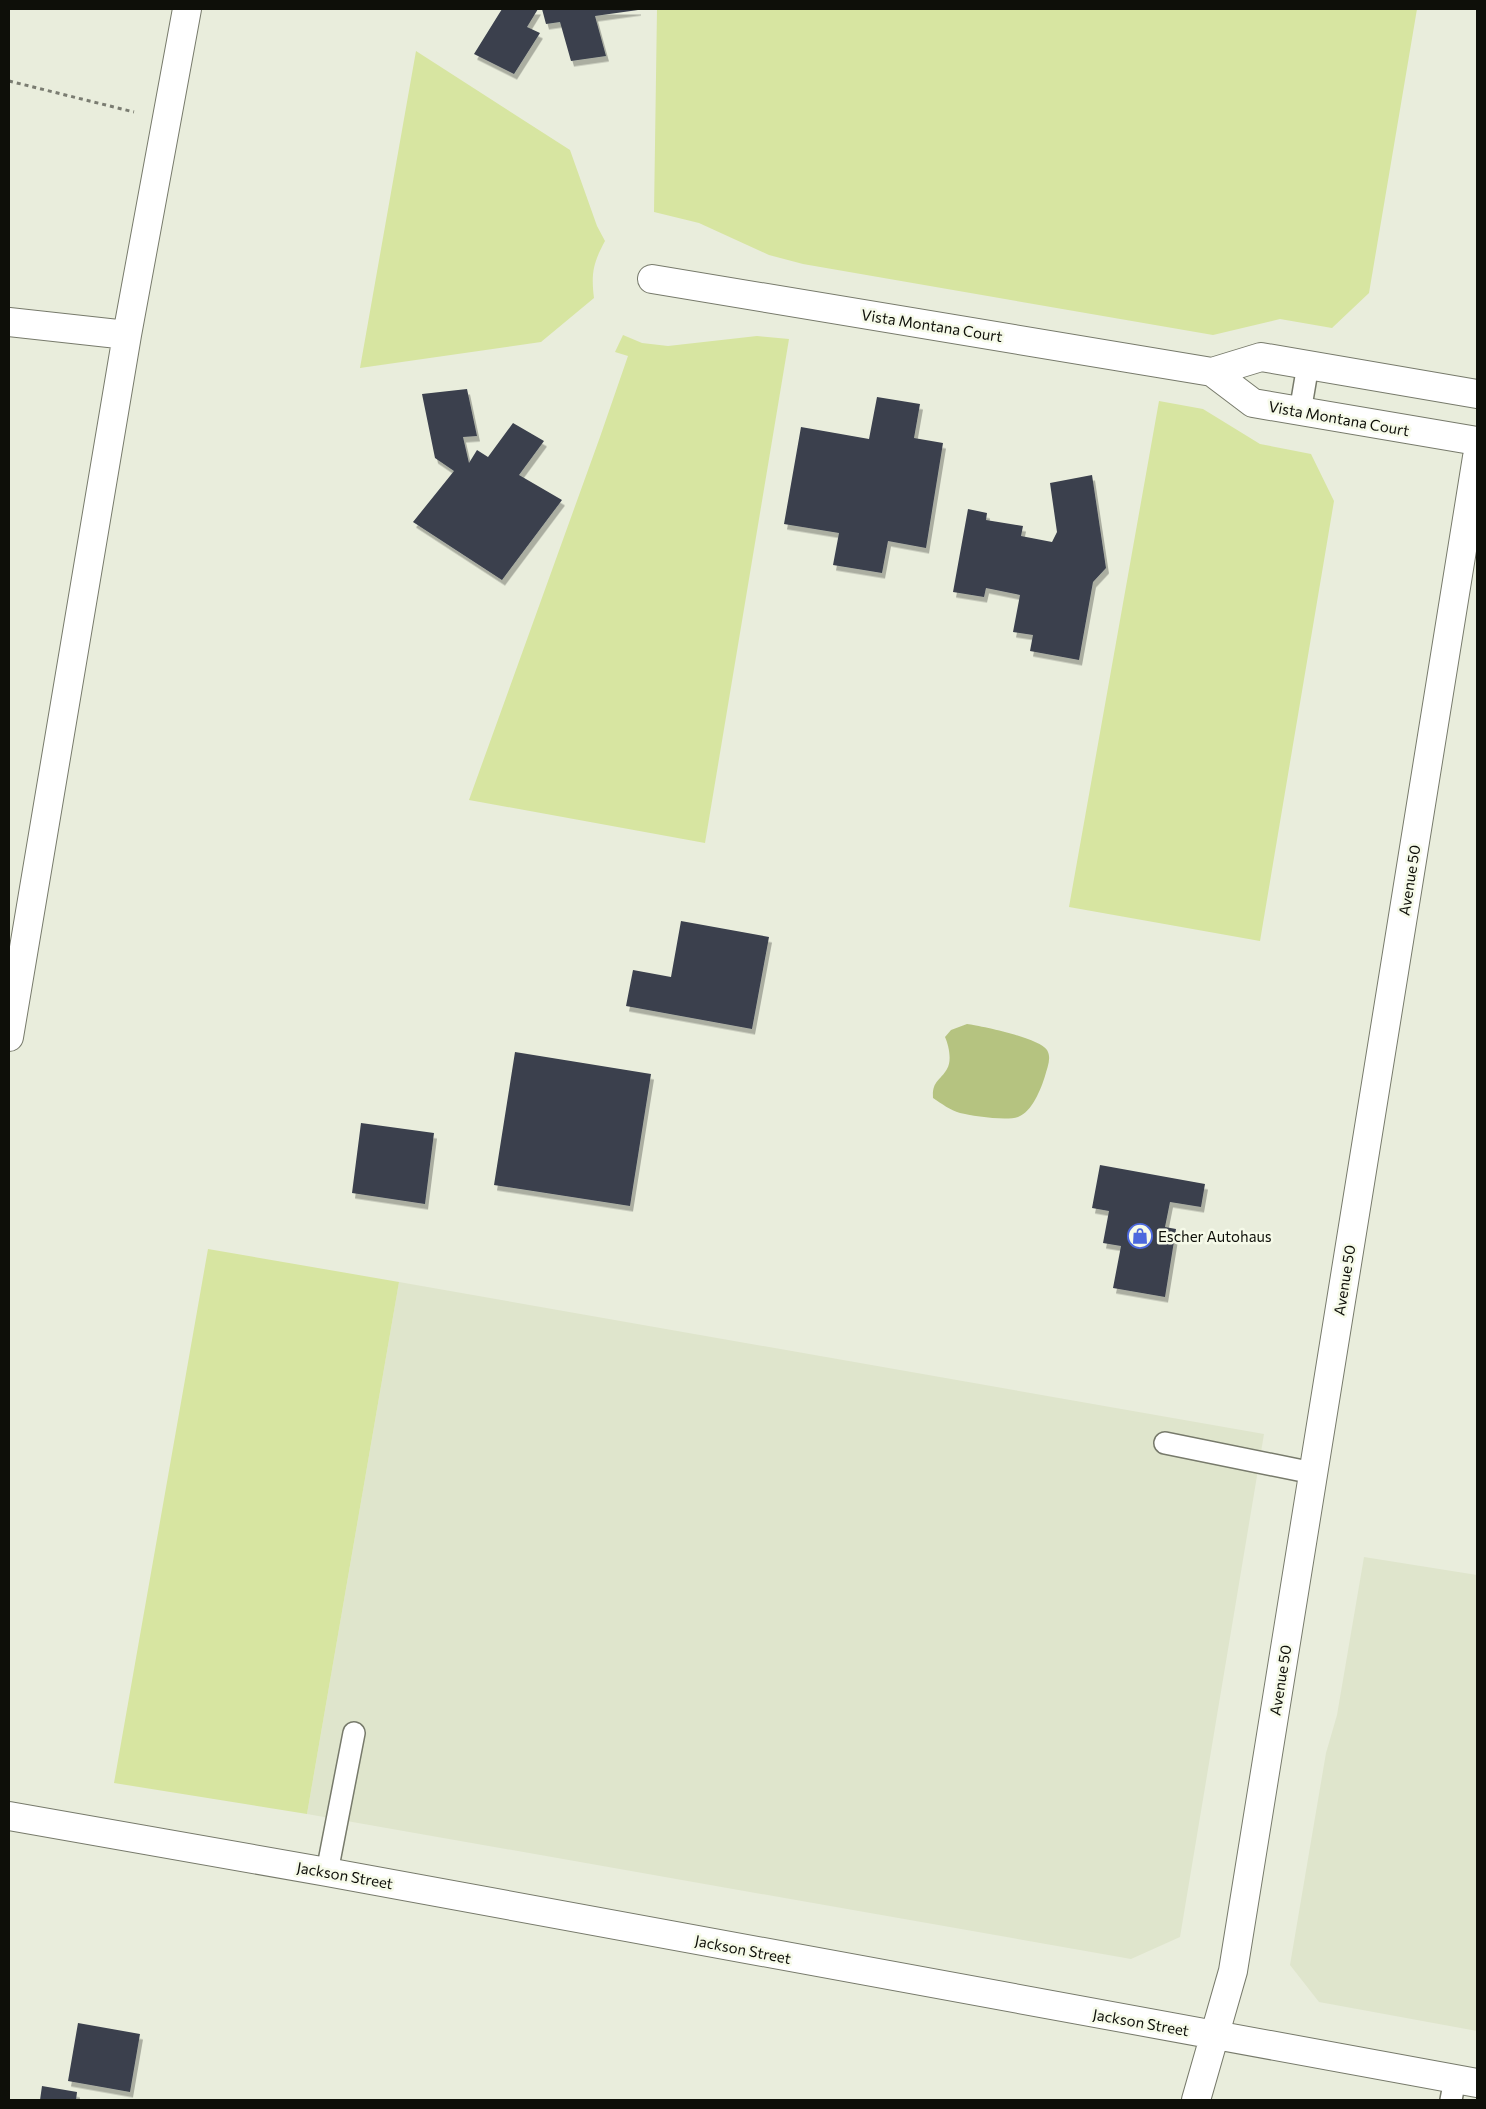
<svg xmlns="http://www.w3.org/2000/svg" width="1486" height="2109" viewBox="0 0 1486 2109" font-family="Commissioner,sans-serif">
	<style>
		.built { fill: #dfe5cc }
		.green { fill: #d7e5a1 }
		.water { fill: #b5c380 }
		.building { fill: #3b404d; filter: url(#shadow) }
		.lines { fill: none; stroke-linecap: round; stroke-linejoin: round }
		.service-casing { stroke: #777a6b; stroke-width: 24 }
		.minor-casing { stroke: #777a6b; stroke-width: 30 }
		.secondary-casing { stroke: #777a6b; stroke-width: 30 }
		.path { stroke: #7a7c71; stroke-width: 3; stroke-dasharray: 4 4; stroke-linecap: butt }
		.service { stroke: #fff; stroke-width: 21 }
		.minor { stroke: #fff; stroke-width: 28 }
		.secondary { stroke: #fff; stroke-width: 28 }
		.labels { text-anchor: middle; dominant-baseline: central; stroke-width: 5; stroke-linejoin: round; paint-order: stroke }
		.street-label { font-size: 15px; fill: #0e0f09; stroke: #f6fae9 }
		.poi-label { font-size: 15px; fill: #0e0f09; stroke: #f6fae9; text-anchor: start }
	</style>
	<defs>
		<filter id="shadow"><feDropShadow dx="3" dy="5.5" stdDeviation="0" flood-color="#0004"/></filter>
	</defs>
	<rect width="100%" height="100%" fill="#e9eddc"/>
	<path class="built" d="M399 1282 1264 1434 1180 1937 1131 1959 307 1814Z
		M1364 1557 1477 1575V2031L1319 2002 1290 1965 1326 1753 1337 1715Z"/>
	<path class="green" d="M657 9H1417L1369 293 1332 328 1280 319 1213 335 803 264 769 255 699 223 654 212Z
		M416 51 570 150 597 226 605 241C593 263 591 274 594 298L541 342 360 368Z
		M623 335 642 343 668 346 757 336 789 339 705 843 469 800 600 437 628 356 615 352Z
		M1159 401 1203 409 1260 444 1311 454 1334 501 1260 941 1069 907Z
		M208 1249 399 1282 307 1814 114 1783Z"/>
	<path class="water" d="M967 1024C982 1026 1039 1038 1047 1050 1052 1058 1047 1068 1045 1076 1041 1089 1032 1112 1018 1117 1006 1121 972 1116 960 1113 950 1110 942 1104 933 1098 932 1081 940 1081 947 1069 952 1061 949 1046 945 1037L951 1030Z"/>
	<path class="building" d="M502 9H538L527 27 540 33 514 74 474 54Z
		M542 9H638V10L595 16 606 56 571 61 560 22 546 24Z
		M467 389 477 436 463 437 469 463 477 450 488 457 513 423 544 441 519 475 562 500 502 580 413 522 454 471 435 458 422 394Z
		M877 397 920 404 914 438 943 443 926 548 888 541 882 573 833 565 839 533 784 524 801 427 869 439Z
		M1092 475 1106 568 1093 582 1079 660 1030 651 1033 635 1013 632 1020 595 986 588 984 597 953 592 968 509 987 513 986 520 1023 526 1021 536 1052 542 1057 532 1050 483Z
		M681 921 769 937 752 1029 626 1006 633 970 671 977Z
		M515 1052 651 1074 630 1206 494 1185Z
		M361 1123 434 1133 425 1204 352 1193Z
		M1100 1165 1205 1184 1201 1207 1170 1202 1165 1227 1176 1229 1165 1297 1113 1288 1121 1246 1103 1243 1109 1211 1092 1208Z
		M78 2023 140 2034 130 2092 68 2081Z
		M42 2086 77 2092 76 2100H40Z"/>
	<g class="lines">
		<defs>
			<path id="service" d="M1300 412 1308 365
				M1165 1443 1313 1473
				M327 1872 354 1733
				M1451 2100 1455 2079"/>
			<path id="minor" d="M652 279 1212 372 1261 357 1477 394
				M9 322 127 335
				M1212 372 1253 403 1477 441
				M9 1037 127 335 187 9"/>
			<path id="secondary" d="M9 1816 327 1872 1477 2083
				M1196 2100 1233 1971 1477 457"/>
		</defs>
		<use href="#service" class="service-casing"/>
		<use href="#minor" class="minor-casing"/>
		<use href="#secondary" class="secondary-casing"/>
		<path class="path" d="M9 81 134 112"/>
		<use href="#service" class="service"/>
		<use href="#minor" class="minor"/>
		<use href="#secondary" class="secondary"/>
	</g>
	<defs>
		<symbol id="shop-ring" viewBox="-11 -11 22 22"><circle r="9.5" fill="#f6fae9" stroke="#4c68dd" stroke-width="1.5"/><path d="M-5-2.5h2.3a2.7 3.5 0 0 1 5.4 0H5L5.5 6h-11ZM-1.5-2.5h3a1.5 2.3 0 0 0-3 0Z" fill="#4c68dd"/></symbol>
	</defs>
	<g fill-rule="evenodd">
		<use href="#shop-ring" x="1126" y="1222" width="28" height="28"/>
	</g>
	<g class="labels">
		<g class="street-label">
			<text transform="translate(932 325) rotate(9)">Vista Montana Court</text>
			<text transform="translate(1339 418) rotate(10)">Vista Montana Court</text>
			<text transform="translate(1409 880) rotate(-81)">Avenue 50</text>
			<text transform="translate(1344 1280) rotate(-81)">Avenue 50</text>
			<text transform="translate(1280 1680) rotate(-81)">Avenue 50</text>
			<text transform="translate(345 1875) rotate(10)">Jackson Street</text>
			<text transform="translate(743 1949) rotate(11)">Jackson Street</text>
			<text transform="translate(1141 2022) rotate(10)">Jackson Street</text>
		</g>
		<g class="poi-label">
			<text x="1158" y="1236">Escher Autohaus</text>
		</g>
	</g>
	<rect width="1486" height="2109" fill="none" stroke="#0e0f09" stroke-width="20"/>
</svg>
